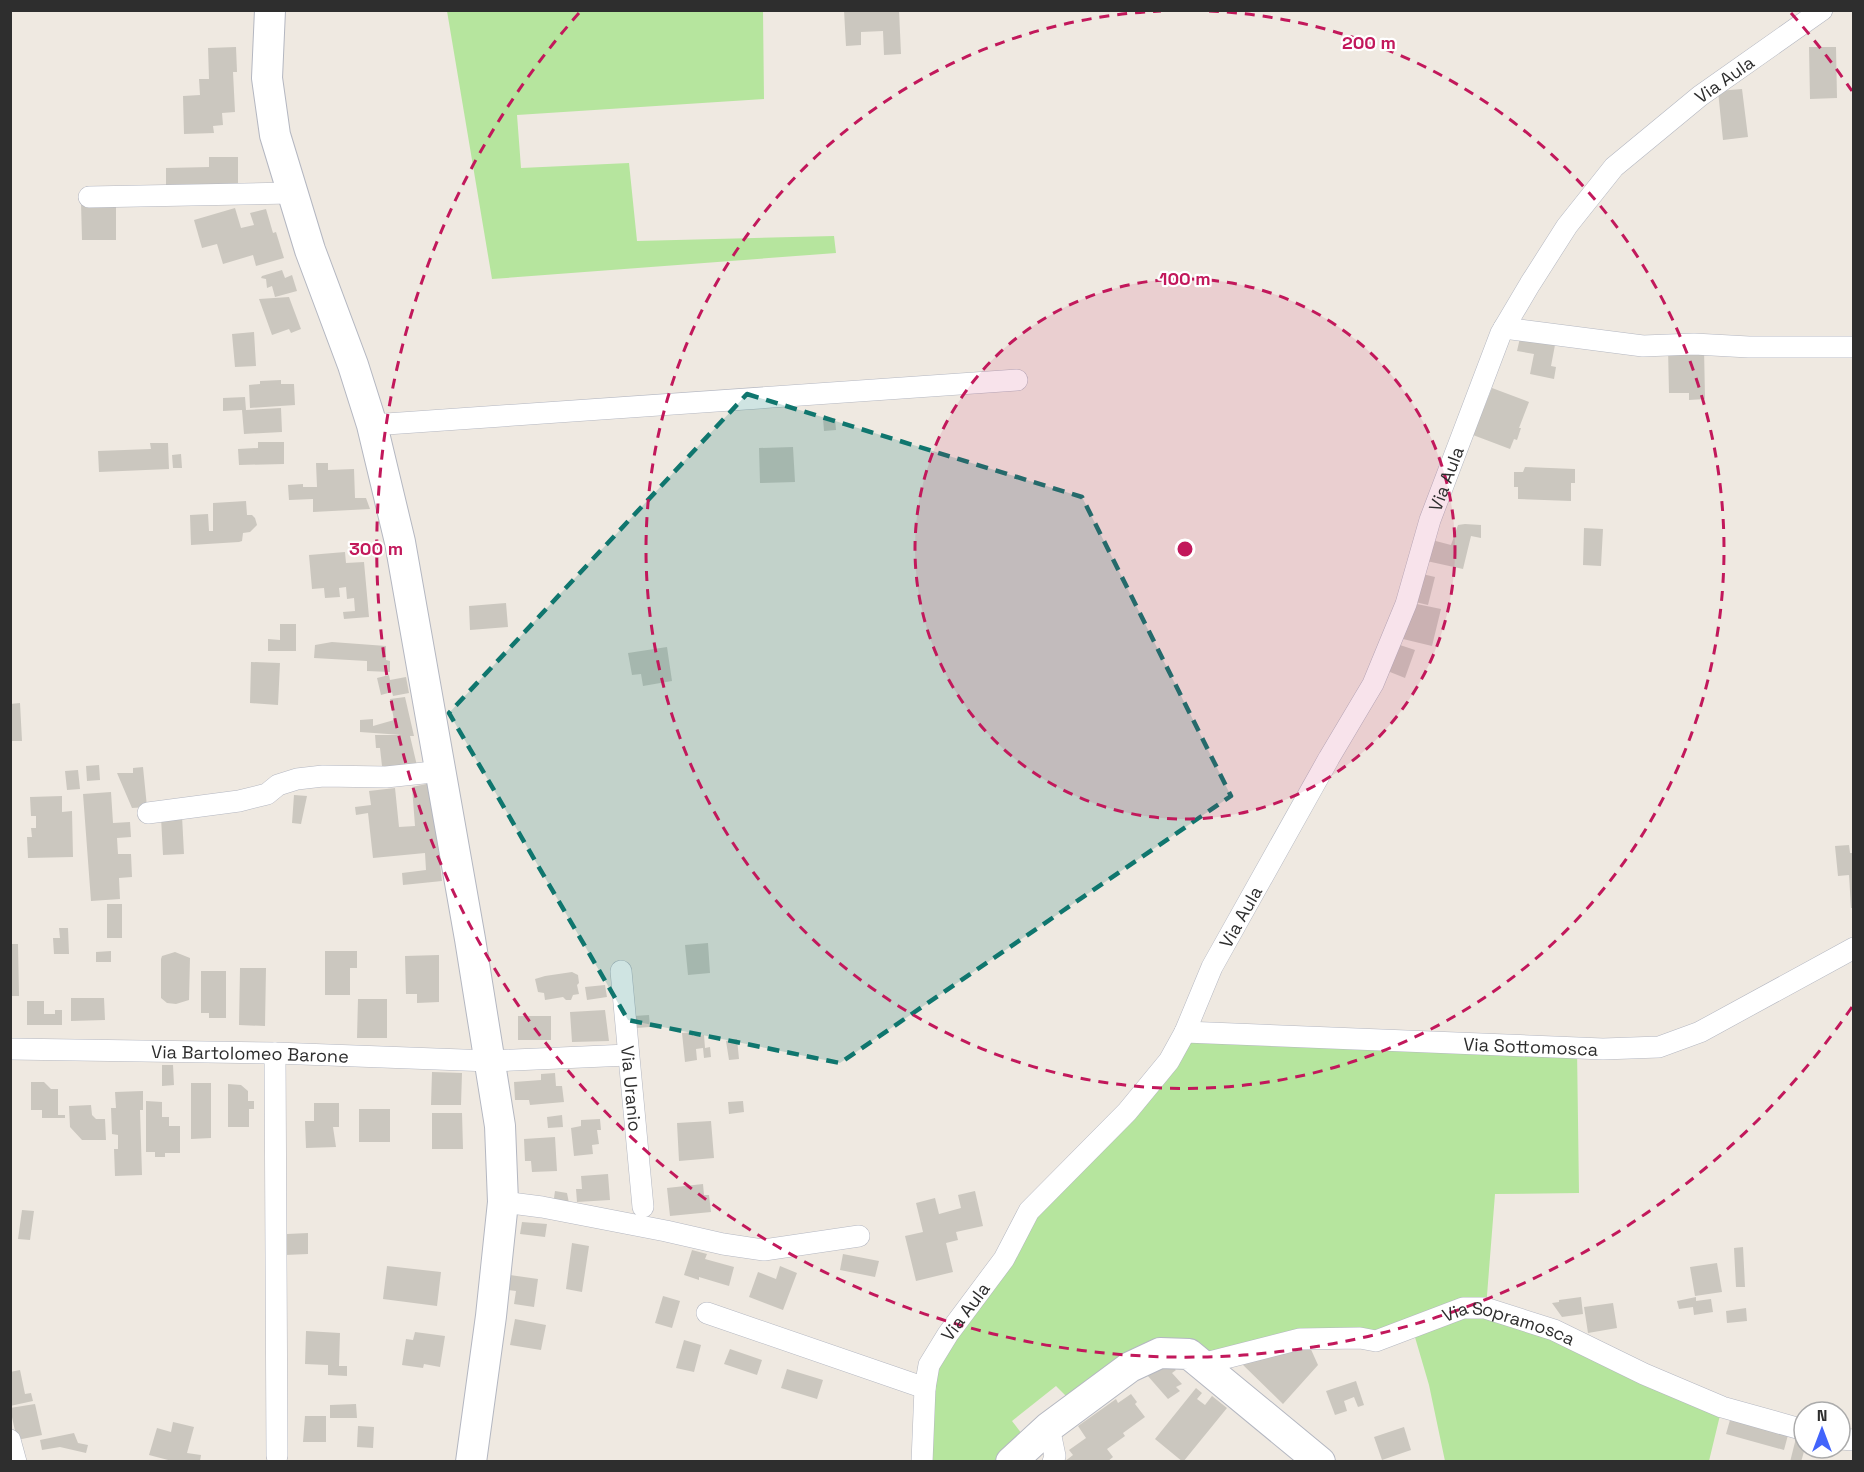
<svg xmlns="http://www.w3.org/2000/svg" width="1864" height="1472" viewBox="0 0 1864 1472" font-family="'Space Grotesk',sans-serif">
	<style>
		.green { fill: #b6e59e }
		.building { fill: #cbc7bf }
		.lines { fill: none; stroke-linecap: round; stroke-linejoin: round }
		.street-casing { stroke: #b4b7c1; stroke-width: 22 }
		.secondary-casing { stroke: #b4b7c1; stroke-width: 32 }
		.street { stroke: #fff; stroke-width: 21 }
		.secondary { stroke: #fff; stroke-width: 30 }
		.marked { fill: #0f766e; fill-opacity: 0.2; stroke: #0f766e; stroke-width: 4.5; stroke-dasharray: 12 8; stroke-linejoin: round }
		.ring { fill: none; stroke: #c2185b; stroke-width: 3; stroke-dasharray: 10 8 }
		.labels { text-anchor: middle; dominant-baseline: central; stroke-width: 4.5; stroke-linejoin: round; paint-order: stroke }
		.street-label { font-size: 18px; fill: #2e2e2e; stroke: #fff }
		.centre { fill: #c2185b; stroke: #fff; stroke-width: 3 }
		.ring-label { font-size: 18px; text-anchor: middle; font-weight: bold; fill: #c2185b; stroke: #fff; stroke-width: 4.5; stroke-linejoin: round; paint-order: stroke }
	</style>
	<rect width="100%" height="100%" fill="#efe9e1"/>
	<path class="green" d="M447 11H763L764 99 517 115 521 168 629 163 637 241 834 236 836 253 492 279Z
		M1185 1032 1577 1048 1579 1193 1495 1194 1486 1308 1722 1407 1709 1461H1445L1429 1385 1412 1327 1189 1354 1077 1407 1056 1386 1012 1421 1029 1443 1014 1461 922 1462 925 1388 1004 1259Z"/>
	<path class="building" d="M844 10H899L901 54 884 55 883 31 861 32V45L846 46Z
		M236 47 237 72H233L235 112 222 113 223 125 213 126 214 133 184 134 183 96 200 95 199 79H209L208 48Z
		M1809 47H1836L1837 98 1810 99Z
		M1742 89 1748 137 1723 140 1718 91Z
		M209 157H238V189H166V168L209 167Z
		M81 202H116V240H82Z
		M235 208 241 228 254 225 250 213 266 209 273 233 276 232 284 258 256 266 253 255 223 264 217 244 202 248 194 220Z
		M282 270 285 278 292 275 297 291 275 297 272 286 267 288 266 279 261 278 262 276Z
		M289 297 301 329 291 333 289 329 272 335 259 299Z
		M254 332 256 366 235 367 232 334Z
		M1520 338 1555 345 1551 366 1556 367 1554 379 1530 374 1534 354 1517 351Z
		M1704 347 1705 399 1689 400V393H1669L1668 348Z
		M281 380V384H294L295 405 250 408 249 385 260 384V381Z
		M1492 388 1529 402 1519 428H1521L1517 440 1514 439 1510 449 1473 435Z
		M245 397 246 410 281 408 282 432 244 434 242 410 223 411V398Z
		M823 418H835L836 430 824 431Z
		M258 442H284V464L239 465 238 449 258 448Z
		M150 443H168L169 469 99 472 98 451 151 449Z
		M793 447 795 482 760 483 759 448Z
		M181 454 182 468H173L172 455Z
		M316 463H328V470L354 469 355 498H366L370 509 313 512V499L289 500 288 485 303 484V487H317Z
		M1525 467 1575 469V483H1571V501L1518 499V487H1514V472H1523Z
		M246 501 247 515H252L255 518 257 525 250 532 243 533 242 541 239 542 191 545 190 515 208 514 209 531H213V503Z
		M1465 524 1481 525V538L1471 536 1463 569 1422 560 1428 539 1451 545 1458 525Z
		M1584 528 1603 529 1601 566 1583 565Z
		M345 552 346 563 364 562 369 617 344 619 343 612 355 611 354 598 347 599 346 587 339 588 340 597 325 598 324 588 312 589 309 555Z
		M1418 573 1435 577 1428 605 1411 601Z
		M506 603 508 627 470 630 469 606Z
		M1412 603 1441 609 1432 646 1403 639Z
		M280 624H296V651H268V639L280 640Z
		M332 642 386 646V660L390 661V672L367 671V661L314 658 315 645Z
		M1394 643 1415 650 1405 678 1385 670Z
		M667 647 672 681 643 686 641 674 632 675 628 653Z
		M251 662 280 663 278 705 250 703Z
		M389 675 390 680 406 677 409 693 393 696 392 692 381 695 377 678Z
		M405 697 414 736H410L418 770 383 775 380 748H376L375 735H402L360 732V720L373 719V726L394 720 390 699Z
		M20 703 22 741H10V704Z
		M99 765 100 780 87 781 86 766Z
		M143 767 147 807 132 808 117 773H133V768Z
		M78 770 80 789 67 790 65 771Z
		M431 783 442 881 403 885 402 873 426 870 425 853 373 858 368 813 356 815 355 807 371 805 369 791 395 788 399 827 415 826 412 787Z
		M111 792 113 823 130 822 131 837 117 838 118 854H131L132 877 119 878 120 899 91 901 83 794Z
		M294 795 307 796 301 824 292 823Z
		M62 796V812L72 811 73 857 28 858 27 837H32L31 828H36V816H31L30 797Z
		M182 816 184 854 163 855 161 817Z
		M1849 845 1850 853H1854V908H1851L1849 875 1838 876 1835 846Z
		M107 904H122V938H107Z
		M59 928H68L69 954H54L53 938H60Z
		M708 943 710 973 688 975 685 945Z
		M10 944H18L19 996H10Z
		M111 951V962H96V952Z
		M325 951H357V968H350V995H325Z
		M175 952 190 958 189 1000 176 1004 167 1003 161 998V959L162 956Z
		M439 955V1002L417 1003V994H406L405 956Z
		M240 968H266L265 1026 239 1025Z
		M201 971H226V1018H209V1013H201Z
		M572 972 578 975 579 983 577 985 579 994 573 995 571 1000H566L563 997 545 1000 544 993 538 992 535 979 545 976Z
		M605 985 607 997 587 1000 585 987Z
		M71 998H104L105 1020 71 1021Z
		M358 999H387V1038H357Z
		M27 1001H44V1014H55V1010H62V1025H27Z
		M605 1010 609 1041 572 1042 570 1012Z
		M649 1015 650 1027 636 1028 634 1016Z
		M518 1016H551V1040H518Z
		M693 1032V1036L704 1035 705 1048 710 1047 711 1057 704 1058 703 1048 696 1049 697 1060 685 1062 682 1033Z
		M737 1039 739 1059 729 1060 726 1041Z
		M162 1065H173L174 1085 162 1086Z
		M432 1072 462 1073 461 1105H431Z
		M555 1073 556 1086H562L564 1102 530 1105 529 1100H515L514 1082 541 1080V1074Z
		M31 1082H44L51 1089H58V1115H65V1118H42V1110H31Z
		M191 1083H211V1138L191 1139Z
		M228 1084 241 1085 248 1091V1101H254V1109H249V1127H228Z
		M143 1091V1110H140L142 1175 115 1176 114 1149H118V1135L112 1134 111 1108H116L115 1092Z
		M146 1101 162 1102V1117H169V1126H180V1153H165V1157H155V1152H146Z
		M743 1101 744 1112 729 1114 728 1102Z
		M314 1103H339V1127H333L336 1147 306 1148 305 1121H314Z
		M91 1105 92 1115 96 1119H105L106 1140H82L70 1127 69 1106Z
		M359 1109H390V1142H359Z
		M432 1113H462L463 1149H432Z
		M562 1115 563 1127 548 1128 547 1117Z
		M600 1119 601 1130H597L599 1144 592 1145 593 1154 574 1156 571 1128 581 1126V1120Z
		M711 1121 714 1158 679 1161 677 1123Z
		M555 1137 557 1171 532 1172 531 1161H525L524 1139Z
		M608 1174 610 1200 577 1202 576 1189H582L581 1176Z
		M703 1184 704 1195H709L711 1212 670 1216 667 1188Z
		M555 1191 567 1193 570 1208 553 1205Z
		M975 1191 983 1226 956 1232 958 1240 946 1243 953 1272 916 1281 905 1236 923 1232 916 1203 935 1198 939 1214 961 1208 958 1195Z
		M22 1210 34 1211 30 1240 18 1239Z
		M522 1222 547 1224 545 1237 520 1234Z
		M308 1233V1254L285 1255 287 1234Z
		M572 1243 589 1246 582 1292 566 1289Z
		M1743 1247 1745 1287H1736L1734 1248Z
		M692 1250 707 1254 705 1259 734 1267 729 1286 699 1277V1280L684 1275Z
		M843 1254 879 1261 875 1277 840 1270Z
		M1717 1263 1722 1292 1695 1296 1690 1267Z
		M387 1266 441 1272 437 1306 383 1299Z
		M780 1266 797 1273 783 1310 749 1297 758 1272 776 1279Z
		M510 1275 538 1279 534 1307 514 1304 516 1291 508 1290Z
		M663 1296 680 1301 672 1328 655 1323Z
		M1581 1297 1583 1314 1562 1317 1552 1303 1559 1302V1300Z
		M1696 1297V1301L1711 1299 1713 1312 1694 1315 1693 1307 1679 1309 1677 1301Z
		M1613 1303 1617 1328 1588 1333 1584 1307Z
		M1746 1308 1747 1321 1727 1323 1726 1311Z
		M515 1319 546 1325 541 1350 510 1345Z
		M306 1331 340 1333 339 1366H347V1376L328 1375V1365L305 1364Z
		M415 1332 445 1336 440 1367 424 1364 423 1368 402 1365 406 1339 413 1340Z
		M684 1340 701 1345 694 1372 676 1368Z
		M1309 1345 1318 1365 1283 1404 1241 1363Z
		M730 1349 762 1360 757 1375 724 1364Z
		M1170 1365 1176 1370 1172 1373 1182 1384 1176 1387 1180 1391 1168 1399 1147 1375Z
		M787 1369 823 1380 817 1399 781 1388Z
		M20 1370 25 1394 31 1393 33 1401 10 1406V1372Z
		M1356 1381 1364 1405 1358 1407 1354 1397 1344 1401 1347 1411 1335 1415 1326 1391Z
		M1196 1388 1202 1393 1197 1399 1205 1405 1212 1396 1227 1408 1183 1462 1155 1439Z
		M1131 1394 1137 1402 1135 1404 1145 1417 1123 1433 1125 1436 1107 1449 1113 1457 1107 1462H1064L1073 1455 1069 1450 1086 1438 1078 1426 1116 1399 1118 1403Z
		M35 1404 42 1435 17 1440 10 1408Z
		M356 1404 357 1418H330V1405Z
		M305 1416H326V1442H303Z
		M1730 1420 1788 1435 1784 1450 1726 1434Z
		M173 1422 194 1427 187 1453 201 1455 200 1461H172L149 1455 157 1428 171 1432Z
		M358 1426 374 1427 373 1448 357 1447Z
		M1404 1427 1411 1450 1382 1460 1374 1437Z
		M74 1433 78 1443 88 1445 86 1453 60 1447 42 1450 40 1440Z
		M1796 1438 1804 1440 1805 1448 1801 1462H1790Z"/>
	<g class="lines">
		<defs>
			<g id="street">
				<path d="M89 197 291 193"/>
				<path d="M1504 328 1643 346 1694 344 1749 347H1854"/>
				<path d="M372 425 1017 380"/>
				<path d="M148 813 239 801 267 794 278 785 297 779 323 776 386 777 442 771"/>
				<path id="s1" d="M621 971 643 1207"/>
				<path id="s2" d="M1185 1032 1603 1049 1659 1047 1700 1032 1854 948"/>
				<path id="s3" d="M10 1049 275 1053 490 1061 628 1055"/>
				<path d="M275 1053 277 1456"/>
				<path d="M503 1202 542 1207 666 1231 723 1244 764 1250 859 1236"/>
				<path d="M707 1313 925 1388"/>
				<path id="s4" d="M1202 1364 1300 1339 1360 1338 1376 1341 1463 1308H1485L1554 1330 1644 1374 1722 1407 1804 1430"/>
				<path d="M1049 1427 1055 1456 1053 1462"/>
				<path d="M1840 1439 1854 1440"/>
				<path d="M10 1440 16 1462"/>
				<path id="s5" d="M922 1462 925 1388 929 1365 948 1334 1004 1259 1029 1211 1127 1112 1169 1061 1185 1032 1212 967 1329 758 1373 684 1406 604 1430 520 1501 333 1530 284 1567 226 1614 167 1700 96 1822 10"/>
			</g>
			<path id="secondary" d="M270 10 267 78 275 135 310 250 353 365 372 425 400 542 470 939 500 1126 503 1202 491 1316 471 1462
				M1011 1462 1049 1427 1130 1367 1160 1353 1189 1354 1320 1462"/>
		</defs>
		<use href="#street" class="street-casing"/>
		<use href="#secondary" class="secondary-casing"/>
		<use href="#street" class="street"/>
		<use href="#secondary" class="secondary"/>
	</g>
	<path class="marked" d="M747 394 1082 497 1231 796 840 1063 628 1020 449 713Z"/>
	<circle cx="1185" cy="549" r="270" fill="#c2185b" fill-opacity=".12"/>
	<g class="ring">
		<circle cx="1185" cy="549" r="270"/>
		<path d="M1209 11A539 539 0 1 1 1161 11"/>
		<path d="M1852 1007A809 809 0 1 1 579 13M1791 13A809 809 0 0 1 1852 91"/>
	</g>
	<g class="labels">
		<g class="street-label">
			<text stroke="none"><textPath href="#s5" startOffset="1632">Via Aula</textPath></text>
			<text stroke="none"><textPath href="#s5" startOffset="1134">Via Aula</textPath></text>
			<text stroke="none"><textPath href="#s5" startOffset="648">Via Aula</textPath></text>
			<text stroke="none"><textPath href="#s2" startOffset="346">Via Sottomosca</textPath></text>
			<text stroke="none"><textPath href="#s3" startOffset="240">Via Bartolomeo Barone</textPath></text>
			<text stroke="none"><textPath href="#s1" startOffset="118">Via Uranio</textPath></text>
			<text stroke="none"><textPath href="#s5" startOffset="162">Via Aula</textPath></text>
			<text stroke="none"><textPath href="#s4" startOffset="318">Via Sopramosca</textPath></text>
		</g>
	</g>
	<circle cx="1185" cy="549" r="9" class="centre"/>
	<g class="ring-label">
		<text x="1369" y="49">200 m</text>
		<text x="1185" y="285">100 m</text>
		<text x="376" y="555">300 m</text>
	</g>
	<rect width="1864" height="1472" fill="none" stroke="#2e2e2e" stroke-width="24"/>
	<g transform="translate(1822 1430)"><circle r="28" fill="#ffffff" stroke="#ababab" stroke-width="1.5"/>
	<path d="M0-4.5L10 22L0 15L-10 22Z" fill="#4264fb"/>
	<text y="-9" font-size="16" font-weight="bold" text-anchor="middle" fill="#2e2e2e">N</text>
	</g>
</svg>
